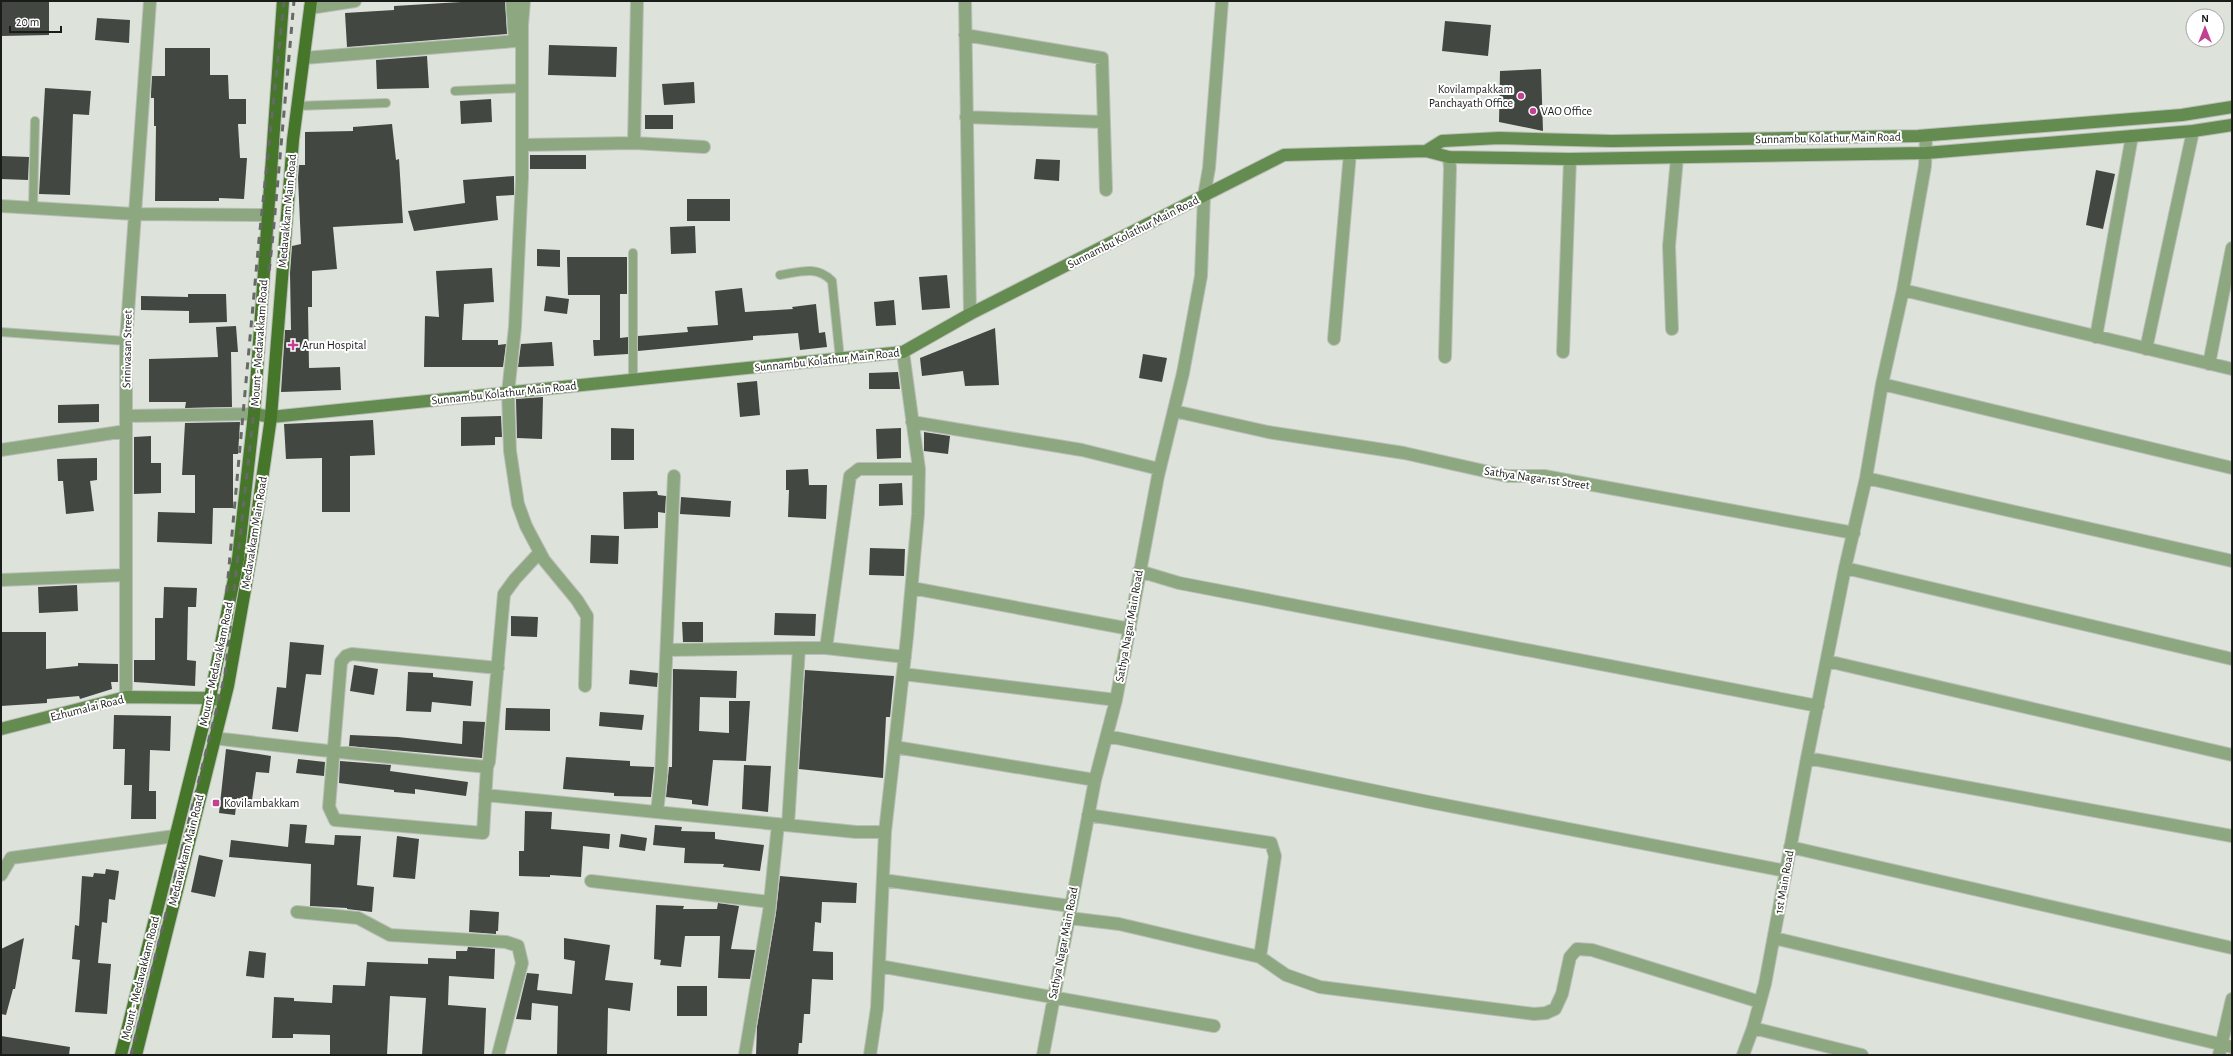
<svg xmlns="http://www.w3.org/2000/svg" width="2233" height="1056" viewBox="0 0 2233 1056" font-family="'Alegreya Sans',sans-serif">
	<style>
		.building { fill: #434741 }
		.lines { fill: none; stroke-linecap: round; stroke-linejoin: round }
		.lane-casing { stroke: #babeb8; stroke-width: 10 }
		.street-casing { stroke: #babeb8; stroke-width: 14 }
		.secondary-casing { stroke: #babeb8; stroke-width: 14 }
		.primary-casing { stroke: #babeb8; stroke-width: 14 }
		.lane { stroke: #8da880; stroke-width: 8 }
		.street { stroke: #8da880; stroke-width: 12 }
		.secondary { stroke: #648b50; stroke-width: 12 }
		.primary { stroke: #467629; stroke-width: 12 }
		.rail { stroke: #666965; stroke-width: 3; stroke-dasharray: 7 7; stroke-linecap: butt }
		.poi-dot { fill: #c04291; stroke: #fff; stroke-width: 1.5 }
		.labels { text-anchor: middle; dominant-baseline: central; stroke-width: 4; stroke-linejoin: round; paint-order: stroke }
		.poi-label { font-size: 12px; fill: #1a1c19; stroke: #fff; text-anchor: start }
		.street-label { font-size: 12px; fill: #1a1c19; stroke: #fff }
	</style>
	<rect width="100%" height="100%" fill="#dde2db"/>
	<path class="building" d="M1 1H49V35L1 36Z
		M478 1H505L507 34 347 47 345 13 394 10V6Z
		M97 18 130 20 129 43 95 40Z
		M1445 21 1491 25 1488 56 1442 51Z
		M549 45 617 47 616 77 548 75Z
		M165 48H210V75H228L229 99H246V124H238L240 158H247L244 199 219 198V201H155L156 126H154V98H151V94L152 76H165Z
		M427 56 429 88 377 89 376 60Z
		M1541 69 1543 131 1499 122 1500 71Z
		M694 82 695 103 664 105 662 84Z
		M45 88 91 91 89 115 73 114 70 195 39 194Z
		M491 99 492 122 461 124 460 101Z
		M645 115H673V129H645Z
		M392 124 396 160 399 159 403 223 333 227 337 269 312 271V307H308L309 368 340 367 341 390 281 392 285 330H291L290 273 292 246 301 244 298 178 299 165H305V132L353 131V127Z
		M530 155H586V169H530Z
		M1 156 29 157 28 180 1 179Z
		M1036 159 1060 160 1059 181 1034 179Z
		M2096 170 2115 174 2103 229 2086 225Z
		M514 176V195L496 196 498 220 414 231 408 211 465 203 463 180Z
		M687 199H730V221H687Z
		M695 226 696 253 671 254 670 227Z
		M537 249 560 250V267L537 266Z
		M567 257H627V294H620V338L628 337V354L594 356 593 340H600V295H568Z
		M492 268 494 302 464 304 462 340H498V345L506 344 503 367H424L425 316 439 317 436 271Z
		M947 275 950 308 922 310 919 277Z
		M742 288 745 312 793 309 792 307 816 304 819 333 825 332 827 347 800 350 798 333 753 336V340L638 351V336L688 332 687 327 718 325 715 291Z
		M188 294H226L227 322 189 323V311L141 310V296L188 297Z
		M546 296 569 299 567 314 544 311Z
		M894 300 896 325 876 326 874 302Z
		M236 326 238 352H231L232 407 185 408 186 402H149V359L218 357 216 327Z
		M995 328 999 385 965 386 963 371 922 376 920 358Z
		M552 342 554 366 518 367 521 344Z
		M1143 354 1167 358 1162 382 1139 378Z
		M898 372 900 389H869V373Z
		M757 381 760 415 740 417 737 383Z
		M543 397 542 439 517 438 516 399Z
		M99 404V422L58 423V405Z
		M501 416 502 437H495V445L461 446V417Z
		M373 420 375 455 350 456V512H322V458L286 459 284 424Z
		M240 422 238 454H233V508H213L212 544 157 542 158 512 195 513V475H182L185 423Z
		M611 428 634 429V460H611Z
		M901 428V458L877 459 876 429Z
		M924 432 950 436 948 454 924 451Z
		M151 436V463H161V493L134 494V437Z
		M97 458V480L90 481 94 511 66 514 63 481H58L57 459Z
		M808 469 809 485H827L826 519 788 517 789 490H786V470Z
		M902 483 903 505 879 506V484Z
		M657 491 658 495 666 496 665 513 658 512V528L624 529 623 492Z
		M681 497 731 501 730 517 680 514Z
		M591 535 619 536 618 564 590 563Z
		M870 548 905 549 904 576 869 575Z
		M77 585 78 611 39 613 38 587Z
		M164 587 197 588 196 607H188L187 660 196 661 195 686 134 682V660H155V618H163Z
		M775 613 816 614 815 636 774 635Z
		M511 616 538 617 537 637 511 636Z
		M682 622H703V642H683Z
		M1 632H46V669L78 666V663L118 664V682H111L112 689 80 699 79 696 47 699V703L1 706Z
		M290 642 324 645 321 675 306 674 298 732 272 729 277 687 286 688Z
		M354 665 378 669 374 695 350 691Z
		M673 669 737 671 736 698 700 697 699 731 729 733V701H750L746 761 713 760 708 806 692 804V800L666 797 669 767H672Z
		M630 670 658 673 657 687 629 684Z
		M805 670 894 676 890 717H886L883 778 799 769Z
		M408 672 433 673V677L473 681 471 706 432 702 431 712 406 711Z
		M506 708 550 709V731L505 730Z
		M600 712 644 715 642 730 599 726Z
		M114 715 171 716 170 751 150 750 149 791H156V819H131L132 785H124L125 749H113Z
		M463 721 485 722 482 758 349 746 350 735 398 737 462 744Z
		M226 749 271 756 269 773 256 772 252 800 237 798 235 815 219 813Z
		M566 757 630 761V766L654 767 651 797 614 796V793L563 789Z
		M298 759 325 762 324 776 296 773Z
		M340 761 391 765 390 771 468 782 466 796 415 789V794L394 792V790L339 783Z
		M744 765 771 766 768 812 742 809Z
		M525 811 552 812 551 829 610 834 609 849 583 846 581 877 550 875V877L519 876V851H524Z
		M290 824 307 825 305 843 334 845 335 835 361 836 357 885 374 887 372 912 347 909V908L310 906 311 864 229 857 231 840 288 847Z
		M655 825 682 827 681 831 715 832V839L764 845 760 871 723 867 724 864 684 863 685 848 653 845Z
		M621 834 647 838 645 851 619 847Z
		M397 836 419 839 415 879 393 877Z
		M199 855 223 860 215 897 191 892Z
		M106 869 119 871 115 900 109 899 107 923 102 922 98 963 111 964 107 1014 75 1012 80 960 72 959 75 925 79 926 82 876 93 877 94 873 105 874Z
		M780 876 857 883 856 903 822 902 821 923 815 922 813 951 833 952V980L812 979 810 1014H804L802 1043H799L798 1055H756L757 1027 776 913Z
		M718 903 739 906 731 949 755 950 750 979 718 978 720 936H685L681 967 660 965 661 960 654 959 656 905 684 906 683 909H717Z
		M470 910 499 912 498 931H496V934L469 932Z
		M24 938 15 989H13L6 1015 1 1014V949Z
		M564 938 610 945 605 980 633 983 630 1011 608 1008 607 1055H557L558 1006 532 1003 531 1020 516 1019 527 973 539 974 537 990 572 994 575 961 564 959Z
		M468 947 495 949 494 979 449 976 448 1005 486 1008 484 1055H422L426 998 390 996 387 1055H330V1035L293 1034V1038H272L274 997 294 998V1001L332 1003 333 985 365 986 367 962 428 964V958L456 959V951H467Z
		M249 951 266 953 264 978 246 976Z
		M677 986H707V1016H677Z
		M1 1036 70 1047 69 1055H1Z"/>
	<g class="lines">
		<defs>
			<path id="lane" d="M455 91 523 88
				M296 106 386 103
				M33 208 35 121
				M633 253V380
				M780 275C799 272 817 265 832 281L840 359
				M1 332 126 341"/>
			<path id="street" d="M524 1 522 25V178L515 327 508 393 510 451 518 504 526 526 544 560 577 600 587 616 585 686
				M965 1 970 314
				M310 8 355 1
				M965 35 1102 58 1106 190
				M304 58 515 41 512 1
				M966 117 1103 122
				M634 143 637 1
				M523 145 634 143 704 147
				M1 206 134 214 268 215
				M1903 290 2232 369
				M1672 329 1669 246 1677 158
				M2096 337 2132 136
				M1334 339 1350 153
				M2146 349 2193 131
				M1563 352 1570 159
				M1445 357 1450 168 1449 157
				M2209 364 2232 248
				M1882 384 2232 468
				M1174 411 1268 432 1404 453 1507 476H1544L1854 533
				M126 416 254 414
				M912 422 1082 450 1159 469
				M1 450 126 431
				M1866 478 2232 561
				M1845 568 2232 659
				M1139 571 1179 583 1818 706
				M1 580 126 575
				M912 588 1130 629
				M826 648 850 476 859 469H919
				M667 650 799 648
				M1827 661 2232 755
				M903 674 1116 700
				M126 697V341L150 1
				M1107 736 1429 802 1786 871
				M214 738C305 749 396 758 487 767L483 833 335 820 329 807 341 662 346 656 352 654 498 668
				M895 747 1095 780
				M1807 758 2232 836
				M487 767 489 762 504 594 515 579 540 552
				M485 795 856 832H885
				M657 812 661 776 674 476
				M1088 815 1271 843 1275 856 1260 957
				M788 825 799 648H826L905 657
				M1790 847 2232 948
				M1 875 11 858 175 836
				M883 880 1070 906
				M591 881 770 902
				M297 912 358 918 390 935 506 942 518 946 522 963 498 1055
				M1069 918 1119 924 1260 957 1286 975 1320 987 1534 1014 1546 1013 1555 1009 1562 994 1570 957 1577 949 1592 950 1760 1002
				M1774 938 2232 1047
				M879 966 1214 1026
				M1753 1028 1862 1055
				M745 1055 769 912 778 824
				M870 1055 877 1008 885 832 907 637 918 514 919 469 903 352
				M1043 1055 1095 780 1116 700 1158 476 1183 373 1201 276 1204 196 1209 168 1222 1
				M1743 1055 1753 1028 1765 984 1807 758 1845 568 1866 478 1882 384 1903 290 1925 166 1926 136
				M2219 1055 2232 999"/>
			<path id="secondary" d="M1426 151 1442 141 1499 138 1612 141 1918 136 2182 115 2232 107
				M254 414 271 417 903 352 970 314 1284 155 1426 151 1449 157 1570 159 1926 153 2193 131 2232 125
				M1 729 126 697 210 698 223 701"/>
			<path id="primary" d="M121 1055 210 698 238 559 254 414 283 1
				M136 1055 228 686 252 550 271 417 293 140 311 1"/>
		</defs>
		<use href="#lane" class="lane-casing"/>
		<use href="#street" class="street-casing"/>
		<use href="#secondary" class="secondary-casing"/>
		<use href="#primary" class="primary-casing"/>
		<use href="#lane" class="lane"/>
		<use href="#street" class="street"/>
		<use href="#secondary" class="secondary"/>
		<use href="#primary" class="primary"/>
		<path class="rail" d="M219 676 259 240 284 1
			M131 1055 225 675 273 235 294 1"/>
	</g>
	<g class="poi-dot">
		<circle cx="1521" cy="96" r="4"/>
		<circle cx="1533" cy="111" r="4"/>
		<path d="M291 339h4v4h4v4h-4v4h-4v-4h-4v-4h4z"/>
		<rect x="212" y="799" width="8" height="8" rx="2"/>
	</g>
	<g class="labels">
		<g class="poi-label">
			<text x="1513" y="89" text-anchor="end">Kovilampakkam<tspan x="1513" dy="14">Panchayath Office</tspan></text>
			<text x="1541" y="111">VAO Office</text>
			<text x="302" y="345">Arun Hospital</text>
			<text x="224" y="803">Kovilambakkam</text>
		</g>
		<g class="street-label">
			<text transform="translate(1828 138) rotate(-1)">Sunnambu Kolathur Main Road</text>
			<text transform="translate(287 211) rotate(-85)">Medavakkam Main Road</text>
			<text transform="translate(1133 232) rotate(-27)">Sunnambu Kolathur Main Road</text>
			<text transform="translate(259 343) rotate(-86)">Mount - Medavakkam Road</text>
			<text transform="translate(127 349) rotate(-89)">Srinivasan Street</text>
			<text transform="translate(827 360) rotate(-6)">Sunnambu Kolathur Main Road</text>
			<text transform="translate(504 393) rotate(-6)">Sunnambu Kolathur Main Road</text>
			<text transform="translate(1537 478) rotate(8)">Sathya Nagar 1st Street</text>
			<text transform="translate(254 533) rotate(-81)">Medavakkam Main Road</text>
			<text transform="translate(1129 626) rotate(-80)">Sathya Nagar Main Road</text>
			<text transform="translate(216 664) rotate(-78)">Mount - Medavakkam Road</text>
			<text transform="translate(87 708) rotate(-14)">Ezhumalai Road</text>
			<text transform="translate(186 850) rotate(-76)">Medavakkam Main Road</text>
			<text transform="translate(1784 882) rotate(-80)">1st Main Road</text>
			<text transform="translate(1063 943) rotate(-79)">Sathya Nagar Main Road</text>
			<text transform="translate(140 978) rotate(-76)">Mount - Medavakkam Road</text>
		</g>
	</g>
	<rect width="2233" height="1056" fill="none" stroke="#1a1c19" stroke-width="4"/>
	<g transform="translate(2205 28)"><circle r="19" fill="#ffffff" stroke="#a3a4a3"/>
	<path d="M0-3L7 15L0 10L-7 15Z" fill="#c04291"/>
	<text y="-6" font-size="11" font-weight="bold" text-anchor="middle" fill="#1a1c19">N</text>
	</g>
	<path d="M10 26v6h51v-6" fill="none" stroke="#1a1c19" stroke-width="2"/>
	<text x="16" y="26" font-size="12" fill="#1a1c19" stroke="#ffffff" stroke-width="3" paint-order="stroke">20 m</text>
</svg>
